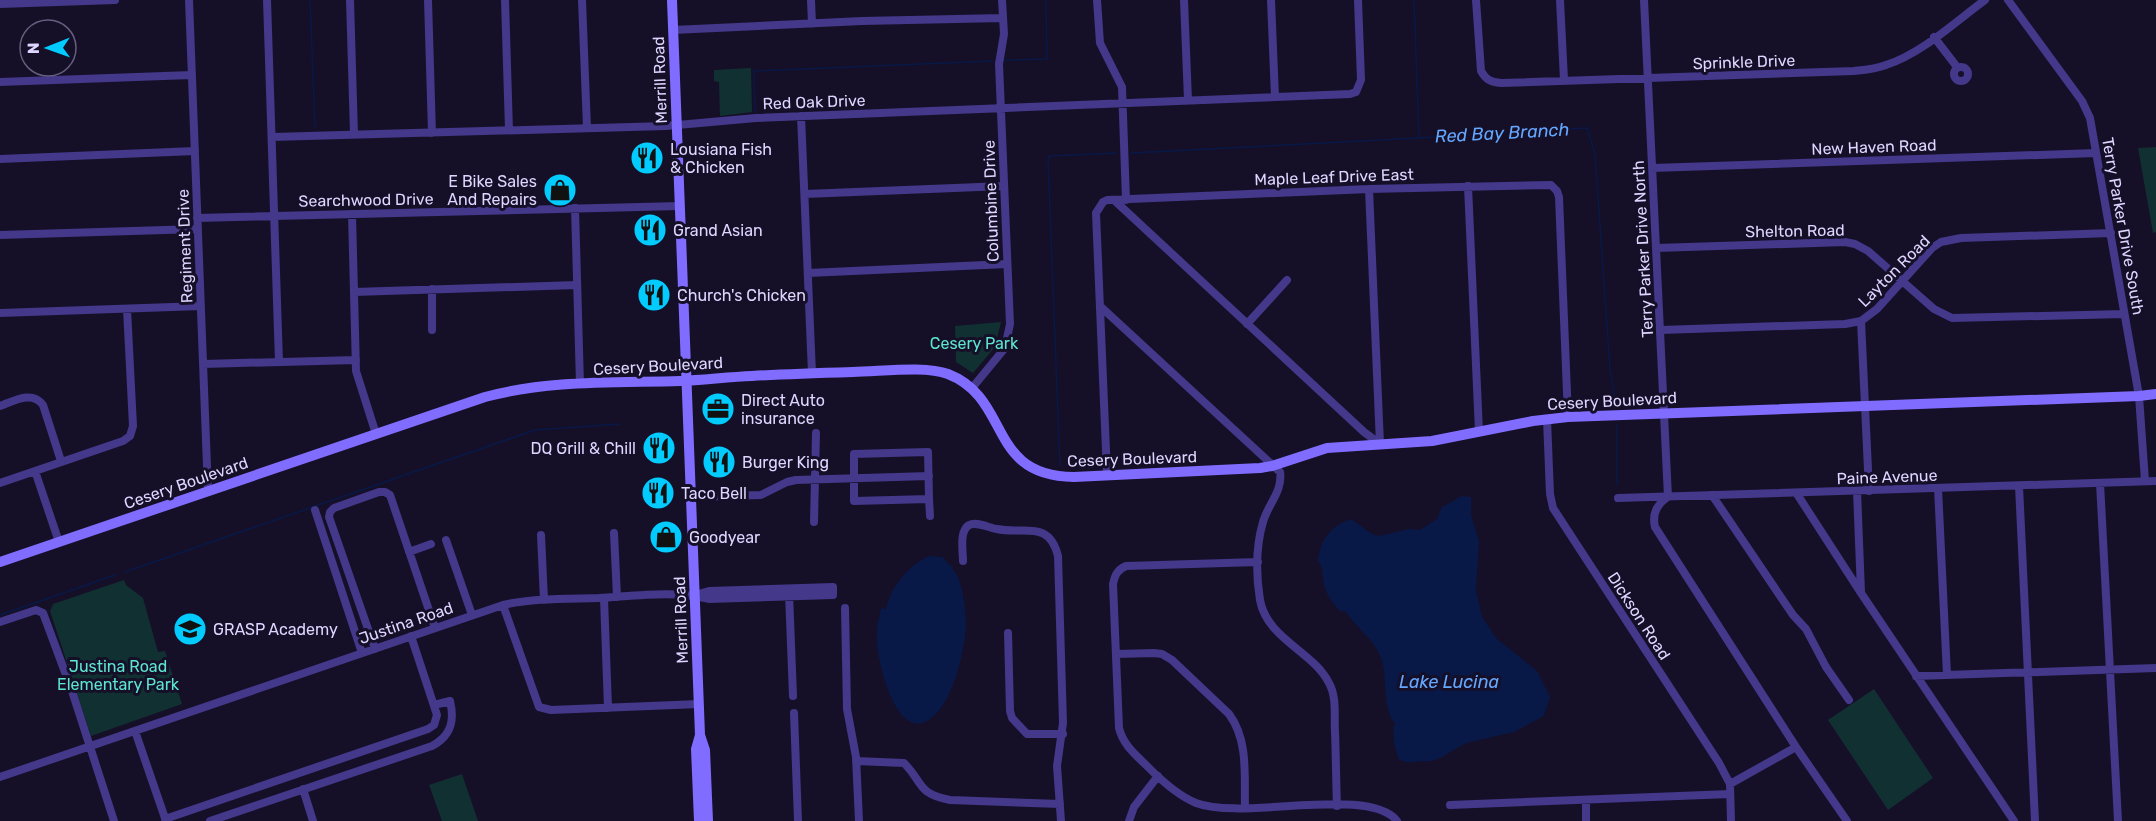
<svg xmlns="http://www.w3.org/2000/svg" width="2156" height="821" viewBox="0 0 2156 821" font-family="Rubik,sans-serif">
	<style>
		.green { fill: #113032 }
		.water { fill: #081948 }
		.lines { fill: none; stroke-linecap: round; stroke-linejoin: round }
		.stream { stroke: #081948; stroke-width: 1.5 }
		.street { stroke: #433889; stroke-width: 8 }
		.secondary { stroke: #806dff; stroke-width: 10 }
		.labels { text-anchor: middle; dominant-baseline: central; stroke-width: 6; stroke-linejoin: round; paint-order: stroke }
		.street-label { font-size: 16px; fill: #dfd6ff; stroke: #160f28 }
		.poi-label { font-size: 16px; fill: #dfd6ff; stroke: #160f28; text-anchor: start }
		.park-label { font-size: 16px; fill: #5ce5d1; stroke: #160f28 }
		.water-label { font-size: 18px; font-style: italic; fill: #64a7ff; stroke: #160f28 }
	</style>
	<rect width="100%" height="100%" fill="#160f28"/>
	<path class="green" d="M751 68 752 112 720 116 719 82 714 81V70Z
		M2156 147V232L2153 233 2138 148Z
		M1001 322 995 347 973 373 956 362 955 326Z
		M124 580 126 585 143 598 158 652 165 651 182 704 91 736 50 611 53 604Z
		M1874 689 1933 778 1888 810 1828 720Z
		M462 774 478 821H442L429 785Z"/>
	<path class="water" d="M1462 496 1471 497V515L1479 541 1476 590 1482 617 1496 638 1537 671 1550 697 1544 716 1514 732 1466 743 1442 757 1432 761 1407 762 1399 760C1395 748 1391 736 1395 723 1384 714 1386 680 1383 665 1379 643 1358 630 1346 612L1340 611C1333 603 1326 595 1324 584 1322 574 1324 569 1318 560 1321 538 1330 527 1351 519L1372 534 1379 536 1409 529 1420 530 1437 519 1442 507Z
		M929 556 942 557C950 565 957 572 960 583 964 596 966 611 966 624 965 651 952 710 925 722 894 735 877 659 877 640 876 629 879 618 881 608L886 609C891 586 908 566 929 556Z"/>
	<g class="lines">
		<path class="stream" d="M310 0 315 127
			M1414 0 1419 138 1587 128 1595 155 1610 369 1616 405
			M1005 60 1047 59 1046 0
			M755 112 754 71 992 61
			M1131 153 1418 138
			M1617 425V485
			M1060 466 1048 159 1050 156 1116 153
			M125 572 535 430 620 424
			M0 615 115 575"/>
		<path class="street" d="M189 0 208 492
			M267 0 279 362
			M350 0 354 134
			M428 0 432 133
			M505 0 509 130
			M582 0 587 128
			M811 0 812 24
			M1097 0 1100 43 1122 87 1126 200
			M1184 0 1188 100
			M1271 0 1275 97
			M1476 0 1481 71C1486 80 1491 82 1501 83L1854 71C1864 70 1876 69 1886 65 1921 54 1955 22 1985 0
			M1560 0 1564 80
			M1644 0 1668 497C1657 504 1652 514 1655 527L1796 747 1847 821
			M2008 0 2082 101 2090 118 2139 396 2145 481
			M0 4 115 0
			M673 30 862 21 1003 18
			M1934 37 1957 67
			M1954 74a7 7 0 1 1 14 0a7 7 0 1 1-14 0Z
			M0 82 191 75
			M801 116 812 373
			M272 137 666 126 756 118 1350 94 1356 92 1361 80 1358 0
			M0 159 195 151
			M1652 168 2096 153
			M1468 186 1479 432
			M1369 189 1380 444
			M805 194 1004 186
			M1114 200 1364 432 1380 444
			M575 208 580 384
			M352 214 356 371 376 434
			M197 218 680 206
			M0 235 198 229
			M1656 248 1845 242 1855 244 1868 251 1934 309 1952 318 2124 314
			M808 273 1007 264
			M432 289V330
			M354 292 577 285
			M1101 307 1280 472C1283 491 1268 504 1263 522 1256 546 1256 575 1260 600 1267 639 1313 651 1329 683 1337 697 1334 716 1335 732 1336 757 1336 781 1337 806
			M0 313 201 306
			M1861 321 1869 491
			M1247 324 1287 280
			M1661 330 1845 324 1861 321 1877 309 1932 248 1941 242 1961 238 2111 233
			M203 364 356 360
			M972 388 1005 348 1010 324 999 64 1004 34 1002 0
			M0 406C14 401 32 390 43 405L61 461
			M1547 419 1550 494 1553 508 1719 763 1730 784 1731 821
			M928 452 929 499 854 501V454Z
			M35 471 59 542
			M1107 474 1096 213 1103 202 1107 200 1369 189 1551 185 1557 191 1559 197 1568 417
			M0 483 123 441 130 436 133 426 127 309
			M2100 483 2118 821
			M2019 486 2035 821
			M1938 488 1947 675
			M1857 491 1861 592
			M1797 494 1861 593 2014 821
			M1712 495 1793 615 1806 629 1826 667 1849 700
			M692 497 761 495 787 482 796 480 929 476
			M1618 498 2156 481
			M929 499 930 516
			M315 510 362 653
			M814 522 816 433
			M614 533 617 597
			M541 535 544 600
			M446 540 472 615
			M409 552 431 544
			M963 561C963 551 959 531 969 525 977 521 989 528 997 529 1023 535 1049 519 1058 556L1063 723 1057 766 1061 821
			M1258 562 1126 566C1117 570 1115 575 1113 584L1119 728C1123 745 1136 755 1149 768 1162 781 1179 796 1196 803 1243 821 1369 785 1397 821
			M789 593 793 696
			M604 598 608 708
			M503 605 539 707 551 710 699 704
			M845 608 847 709 856 757 859 821
			M0 622 36 610 43 613 72 691 114 821
			M1008 633 1010 711 1012 718 1027 734H1063
			M375 649 329 517 330 512 334 508 379 492H385L390 495 435 628
			M1116 654 1154 653 1162 654 1172 660 1229 714C1249 741 1244 777 1245 808
			M1916 676 2156 668
			M794 713 798 821
			M135 731 166 821
			M856 761 904 763C924 783 916 793 950 800L1060 804
			M0 777 503 605C534 598 567 599 599 598 634 596 675 590 709 599L833 595V587L709 591 695 595
			M1730 784 1796 747
			M303 789 313 821
			M1586 801V821
			M1450 805 1730 794
			M165 819 428 729 434 725 437 715 411 636
			M210 821 432 746C451 736 455 721 450 701L434 705
			M1129 821 1134 807 1158 776"/>
		<path class="secondary" d="M672 0 700 735 705 750 708 821
			M0 562 485 397C548 380 615 383 680 381 704 380 728 377 752 376 786 374 819 373 853 372 878 372 925 365 948 374 1012 399 986 476 1074 477L1260 468 1272 466 1327 448 1432 441 1533 421 1568 417 2139 396 2156 394
			M699 821 696 749 700 735"/>
	</g>
	<defs>
		<symbol id="restaurant-disc" viewBox="-11 -11 22 22"><circle r="9.5" fill="#02cbff" stroke="#160f28"/><path d="M-5-6h1v4h1v-4h1v4h1v-4h1v5L-1.5 .5V6h-2V.5L-5-1ZM5-6V6H3V1.5H1.5Q1.5-4 5-6Z" fill="#111"/></symbol>
		<symbol id="shop-disc" viewBox="-11 -11 22 22"><circle r="9.5" fill="#02cbff" stroke="#160f28"/><path d="M-5-2.5h2.3a2.7 3.5 0 0 1 5.4 0H5L5.5 6h-11ZM-1.5-2.5h3a1.5 2.3 0 0 0-3 0Z" fill="#111"/></symbol>
		<symbol id="office-disc" viewBox="-11 -11 22 22"><circle r="9.5" fill="#02cbff" stroke="#160f28"/><path d="M-6-3h4V-5.5h4V-3h4V5H-6ZM-1-4.5V-3h2v-1.5ZM-6 0V1H6V0Z" fill="#111"/></symbol>
		<symbol id="school-disc" viewBox="-11 -11 22 22"><circle r="9.5" fill="#02cbff" stroke="#160f28"/><path d="M0-5L7-2L0 1L-7-2ZM-4 1L0 2.5L4 1V4Q0 6-4 4Z" fill="#111"/></symbol>
	</defs>
	<g fill-rule="evenodd">
		<use href="#restaurant-disc" x="628" y="139" width="38" height="38"/>
		<use href="#shop-disc" x="541" y="171" width="38" height="38"/>
		<use href="#restaurant-disc" x="631" y="211" width="38" height="38"/>
		<use href="#restaurant-disc" x="635" y="276" width="38" height="38"/>
		<use href="#office-disc" x="699" y="390" width="38" height="38"/>
		<use href="#restaurant-disc" x="640" y="429" width="38" height="38"/>
		<use href="#restaurant-disc" x="700" y="443" width="38" height="38"/>
		<use href="#restaurant-disc" x="639" y="474" width="38" height="38"/>
		<use href="#shop-disc" x="647" y="518" width="38" height="38"/>
		<use href="#school-disc" x="171" y="610" width="38" height="38"/>
	</g>
	<g class="labels">
		<g class="street-label">
			<text transform="translate(1744 62) rotate(-2)">Sprinkle Drive</text>
			<text transform="translate(660 80) rotate(-92)">Merrill Road</text>
			<text transform="translate(814 102) rotate(-2)">Red Oak Drive</text>
			<text transform="translate(1874 147) rotate(-2)">New Haven Road</text>
			<text transform="translate(1334 177) rotate(-2)">Maple Leaf Drive East</text>
			<text transform="translate(366 200) rotate(-1)">Searchwood Drive</text>
			<text transform="translate(991 201) rotate(-92)">Columbine Drive</text>
			<text transform="translate(2123 226) rotate(80)">Terry Parker Drive South</text>
			<text transform="translate(1795 231) rotate(-1)">Shelton Road</text>
			<text transform="translate(185 246) rotate(-92)">Regiment Drive</text>
			<text transform="translate(1643 249) rotate(-93)">Terry Parker Drive North</text>
			<text transform="translate(1894 271) rotate(-45)">Layton Road</text>
			<text transform="translate(658 366) rotate(-3)">Cesery Boulevard</text>
			<text transform="translate(1612 401) rotate(-3)">Cesery Boulevard</text>
			<text transform="translate(1132 459) rotate(-2)">Cesery Boulevard</text>
			<text transform="translate(1887 477) rotate(-2)">Paine Avenue</text>
			<text transform="translate(186 483) rotate(-19)">Cesery Boulevard</text>
			<text transform="translate(1639 616) rotate(57)">Dickson Road</text>
			<text transform="translate(681 620) rotate(-92)">Merrill Road</text>
			<text transform="translate(406 623) rotate(-19)">Justina Road</text>
		</g>
		<g class="poi-label">
			<text x="670" y="149">Lousiana Fish<tspan x="670" dy="18">&amp; Chicken</tspan></text>
			<text x="537" y="181" text-anchor="end">E Bike Sales<tspan x="537" dy="18">And Repairs</tspan></text>
			<text x="673" y="230">Grand Asian</text>
			<text x="677" y="295">Church's Chicken</text>
			<text x="741" y="400">Direct Auto<tspan x="741" dy="18">insurance</tspan></text>
			<text x="636" y="448" text-anchor="end">DQ Grill &amp; Chill</text>
			<text x="742" y="462">Burger King</text>
			<text x="681" y="493">Taco Bell</text>
			<text x="689" y="537">Goodyear</text>
			<text x="213" y="629">GRASP Academy</text>
		</g>
		<g class="park-label">
			<text x="974" y="343">Cesery Park</text>
			<text x="118" y="666">Justina Road<tspan x="118" dy="18">Elementary Park</tspan></text>
		</g>
		<g class="water-label">
			<text transform="translate(1502 133) rotate(-3)">Red Bay Branch</text>
			<text x="1449" y="682">Lake Lucina</text>
		</g>
	</g>
	<g transform="translate(48 48) rotate(269)"><circle r="28" fill="#160f28" stroke="#665f7e" stroke-width="1.5"/>
	<path d="M0-4.5L10 22L0 15L-10 22Z" fill="#02cbff"/>
	<text y="-9" font-size="16" font-weight="bold" text-anchor="middle" fill="#dfd6ff">N</text>
	</g>
</svg>
